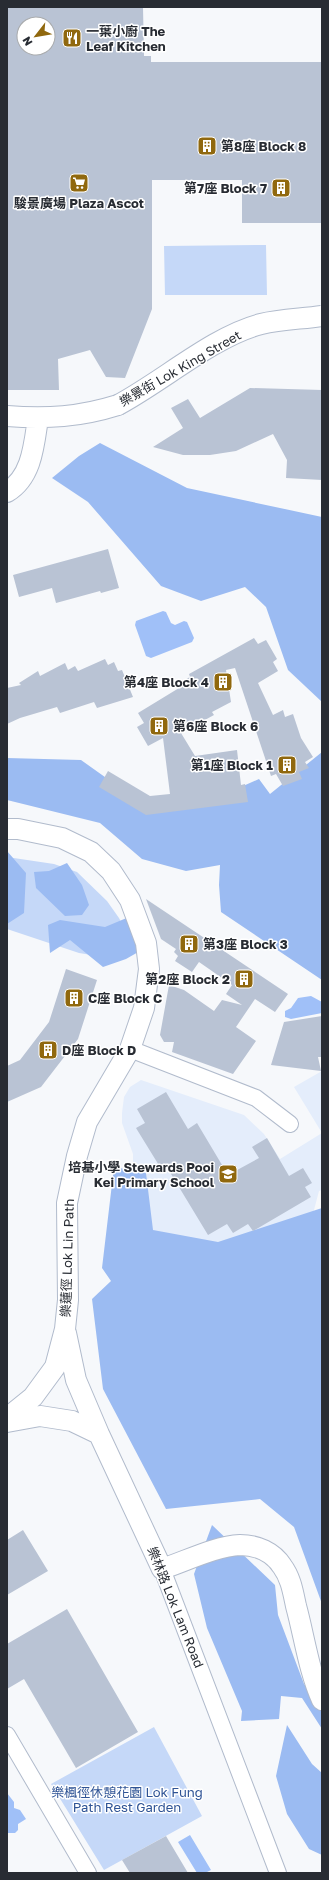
<svg xmlns="http://www.w3.org/2000/svg" width="329" height="1880" viewBox="0 0 329 1880" font-family="'Golos Text','Noto Sans TC',sans-serif">
	<style>
		.built { fill: #e4edfb }
		.green { fill: #c5d8f8 }
		.forest { fill: #9bbbf2 }
		.water { fill: #a0c0f8 }
		.building { fill: #b9c3d4; fill-rule: evenodd }
		.lines { fill: none; stroke-linecap: round; stroke-linejoin: round }
		.minor-casing { stroke: #b1bbcc; stroke-width: 18 }
		.tertiary-casing { stroke: #b1bbcc; stroke-width: 22 }
		.minor { stroke: #fff; stroke-width: 16 }
		.tertiary { stroke: #fff; stroke-width: 20 }
		.tertiary-bridge-casing { stroke: #b1bbcc; stroke-width: 22; stroke-linecap: butt }
		.tertiary-bridge { stroke: #fff; stroke-width: 20 }
		.labels { text-anchor: middle; dominant-baseline: central; stroke-width: 3; stroke-linejoin: round; paint-order: stroke }
		.poi-label { font-size: 13px; font-weight: bold; fill: #282c33; stroke: #fff; text-anchor: start }
		.street-label { font-size: 13px; fill: #282c33; stroke: #fff }
		.park-label { font-size: 13px; fill: #2e5395; stroke: #fff }
	</style>
	<rect width="100%" height="100%" fill="#f6f8fb"/>
	<path class="built" d="M322 1071V1133L294 1087Z
		M141 1080 244 1115 264 1134 280 1159 322 1133V1190L319 1191 310 1225 238 1247 133 1243V1154L122 1123V1113L124 1097 130 1087Z"/>
	<path class="green" d="M266 245 267 295H165L164 246Z
		M7 857 54 864 77 872 107 901 119 918 132 943 116 959 79 953 7 929Z
		M154 1727 202 1816 104 1870 51 1784Z"/>
	<path class="forest" d="M100 443 187 488 322 517V702L288 670 266 607 245 587 201 601 161 586 88 502 52 478 79 456Z
		M322 752V980L221 912 219 885 220 865 186 871 142 859 100 823 7 800V758L81 760 133 797 214 799 259 779 270 794Z
		M7 851 26 873 24 913 7 924Z
		M67 863 82 885 89 905 82 915 65 916 36 888 34 872 49 871Z
		M129 917 140 951 126 959 103 967 70 940 50 953 48 925 60 920 105 927Z
		M114 1167 146 1173 153 1230 218 1242 322 1208V1604L294 1527 260 1499 166 1509 103 1389 92 1299 111 1281 102 1268Z
		M212 1525 275 1585 278 1615 304 1684 322 1707V1729L302 1698 281 1696 279 1719 241 1721 242 1711 207 1628 194 1574Z
		M287 1725 312 1764 322 1773V1855L309 1849 287 1814 276 1776Z"/>
	<path class="water" d="M163 611 166 612 171 623 175 625 184 621 187 622 194 638 192 642 151 658 146 656 135 625 136 621Z
		M311 996 322 1002V1013L291 1019 285 1017V1011L291 1008 298 998Z
		M7 1793 14 1802V1808L20 1810 26 1819 18 1824V1830L15 1833H7Z
		M190 1835 211 1870 205 1873H197L178 1842Z"/>
	<path class="building" d="M7 7H143L144 56H151V62H322V223H242V180H152V309L125 378 106 377 90 350 58 359 59 390H7ZM24 24H48V48H24Z
		M250 388 322 390V480L286 478 287 460 273 434 236 451 210 455H183L153 447 183 428 171 408 188 399 200 418Z
		M108 549 119 588 101 593 100 591 56 603 52 588 19 597 13 575Z
		M254 638 258 644 266 640 277 659 273 662 278 671 258 683 273 715 283 710 285 717 293 714 301 738 313 757 305 762 309 768 299 772 302 779 283 786 276 774 271 776 235 668 226 670 231 702 212 712 214 715 181 733 195 756 237 750 241 785 245 784 248 802 146 815 99 787 108 771 150 796 170 794 163 738 148 746 137 727 144 723 138 713 179 688 177 684 190 677 189 674Z
		M105 659 108 665 114 662 118 671 122 670 133 697 97 708 94 702 60 713 57 707 20 718 7 724V688L21 685 19 683 38 671 40 676 65 663 68 670 75 666 78 671Z
		M146 899 288 994 275 1012 255 999 236 1027 256 1041 233 1074 172 1052 174 1042H164L160 1035 169 985 184 990 214 1011 222 1000 242 1005 226 994 232 985 199 962 192 972 175 961 178 956 174 952 176 949 161 939Z
		M66 969 97 980 78 1039 41 1087 7 1102V1066L20 1060 49 1022Z
		M322 1016V1057H318L321 1071 271 1065 284 1022Z
		M166 1092 188 1129 197 1123 228 1175 259 1158 252 1147 267 1138 289 1176 303 1168 312 1183 305 1187 311 1197 253 1231 248 1224 233 1233 227 1224 208 1235 165 1164 160 1167 136 1128 145 1123 137 1109Z
		M23 1530 48 1571 7 1595V1540Z
		M67 1609 138 1732 76 1768 24 1679 7 1689V1644Z
		M166 1836 188 1873H130L122 1860Z"/>
	<g class="lines">
		<defs>
			<path id="minor" d="M130 1049 256 1098 290 1124
				M162 1569 278 1873
				M7 1735 88 1873"/>
			<path id="tertiary" d="M7 416C47 419 80 417 118 405
				M7 492C32 477 34 445 38 418
				M7 829H18L62 838 91 852 111 871 130 900 146 943 149 969 144 1008 130 1049 87 1122 77 1156 67 1203 68 1300 65 1329 55 1367 33 1397 7 1418
				M66 1333 76 1380 99 1434 162 1569C186 1561 216 1546 240 1545 257 1545 273 1552 282 1566 291 1578 293 1592 296 1606 304 1635 309 1672 322 1700
				M7 1422 40 1416 72 1421 99 1434"/>
		</defs>
		<use href="#minor" class="minor-casing"/>
		<use href="#tertiary" class="tertiary-casing"/>
		<use href="#minor" class="minor"/>
		<use href="#tertiary" class="tertiary"/>
		<defs>
			<path id="tertiary-bridge" d="M118 405C163 381 214 336 261 324 281 319 302 319 322 316"/>
		</defs>
		<use href="#tertiary-bridge" class="tertiary-bridge-casing"/>
		<use href="#tertiary-bridge" class="tertiary-bridge"/>
	</g>
	<defs>
		<symbol id="restaurant-square" viewBox="-11 -11 22 22"><rect x="-9" y="-9" width="18" height="18" rx="4" fill="#90680e" stroke="#fff"/><path d="M-5-6h1v4h1v-4h1v4h1v-4h1v5L-1.5 .5V6h-2V.5L-5-1ZM5-6V6H3V1.5H1.5Q1.5-4 5-6Z" fill="#fff"/></symbol>
		<symbol id="building-square" viewBox="-11 -11 22 22"><rect x="-9" y="-9" width="18" height="18" rx="4" fill="#90680e" stroke="#fff"/><path d="M-4-6H4V6H1V3H-1V6H-4ZM-2.5-4.3h1.7v1.8h-1.7ZM.8-4.3h1.7v1.8H.8ZM-2.5-1h1.7V.8h-1.7ZM.8-1h1.7V.8H.8Z" fill="#fff"/></symbol>
		<symbol id="supermarket-square" viewBox="-11 -11 22 22"><rect x="-9" y="-9" width="18" height="18" rx="4" fill="#90680e" stroke="#fff"/><path d="M-6-5.5h2.5l.6 2H6L4.5 2H-2.5L-4.4-4H-6ZM-1.5 3.2a1.3 1.3 0 1 0 .1 0ZM3 3.2a1.3 1.3 0 1 0 .1 0Z" fill="#fff"/></symbol>
		<symbol id="school-square" viewBox="-11 -11 22 22"><rect x="-9" y="-9" width="18" height="18" rx="4" fill="#90680e" stroke="#fff"/><path d="M0-5L7-2L0 1L-7-2ZM-4 1L0 2.5L4 1V4Q0 6-4 4Z" fill="#fff"/></symbol>
	</defs>
	<g fill-rule="evenodd">
		<use href="#restaurant-square" x="61" y="27" width="22" height="22"/>
		<use href="#building-square" x="196" y="135" width="22" height="22"/>
		<use href="#supermarket-square" x="68" y="172" width="22" height="22"/>
		<use href="#building-square" x="270" y="177" width="22" height="22"/>
		<use href="#building-square" x="212" y="671" width="22" height="22"/>
		<use href="#building-square" x="148" y="715" width="22" height="22"/>
		<use href="#building-square" x="276" y="754" width="22" height="22"/>
		<use href="#building-square" x="178" y="933" width="22" height="22"/>
		<use href="#building-square" x="233" y="968" width="22" height="22"/>
		<use href="#building-square" x="63" y="987" width="22" height="22"/>
		<use href="#building-square" x="37" y="1039" width="22" height="22"/>
		<use href="#school-square" x="217" y="1163" width="22" height="22"/>
	</g>
	<g class="labels">
		<g class="poi-label">
			<text x="86" y="31">一葉小廚 The<tspan x="86" dy="15">Leaf Kitchen</tspan></text>
			<text x="221" y="146">第8座 Block 8</text>
			<text x="267" y="188" text-anchor="end">第7座 Block 7</text>
			<text x="79" y="203" text-anchor="middle">駿景廣場 Plaza Ascot</text>
			<text x="209" y="682" text-anchor="end">第4座 Block 4</text>
			<text x="173" y="726">第6座 Block 6</text>
			<text x="273" y="765" text-anchor="end">第1座 Block 1</text>
			<text x="203" y="944">第3座 Block 3</text>
			<text x="230" y="979" text-anchor="end">第2座 Block 2</text>
			<text x="88" y="998">C座 Block C</text>
			<text x="62" y="1050">D座 Block D</text>
			<text x="214" y="1167" text-anchor="end">培基小學 Stewards Pooi<tspan x="214" dy="15">Kei Primary School</tspan></text>
		</g>
		<g class="street-label">
			<text transform="translate(180 368) rotate(-30)">樂景街 Lok King Street</text>
			<text transform="translate(67 1258) rotate(-88)">樂蓮徑 Lok Lin Path</text>
			<text transform="translate(176 1607) rotate(68)">樂林路 Lok Lam Road</text>
		</g>
		<g class="park-label">
			<text x="127" y="1792">樂楓徑休憩花園 Lok Fung<tspan x="127" dy="15">Path Rest Garden</tspan></text>
		</g>
	</g>
	<rect width="329" height="1880" fill="none" stroke="#282c33" stroke-width="16"/>
	<g transform="translate(36 36) rotate(239)"><circle r="19" fill="#ffffff" stroke="#a9abad"/>
	<path d="M0-3L7 15L0 10L-7 15Z" fill="#90680e"/>
	<text y="-6" font-size="11" font-weight="bold" text-anchor="middle" fill="#282c33">N</text>
	</g>
</svg>
